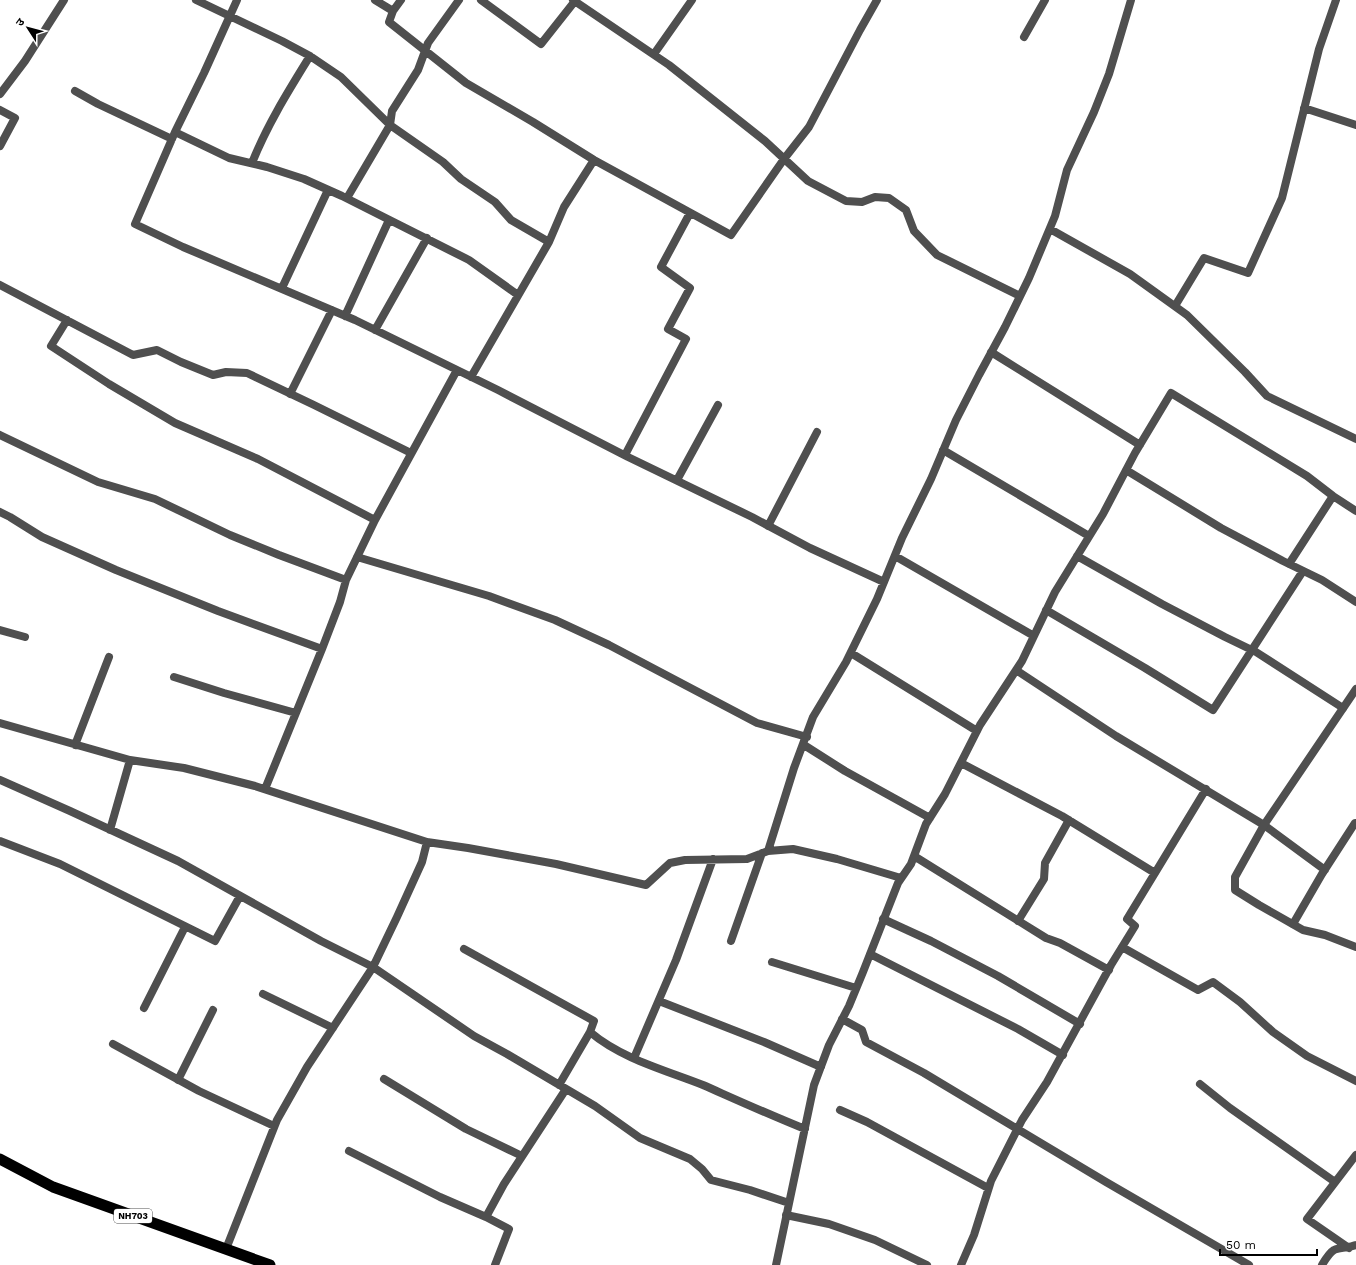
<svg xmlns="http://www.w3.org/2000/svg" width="1356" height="1265" viewBox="0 0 1356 1265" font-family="'Work Sans','Noto Sans Devanagari',sans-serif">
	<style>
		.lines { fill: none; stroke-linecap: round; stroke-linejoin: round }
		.minor { stroke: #4f4f4f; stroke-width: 8 }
		.tertiary { stroke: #4f4f4f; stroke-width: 8 }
		.trunk { stroke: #000; stroke-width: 11 }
		.labels { text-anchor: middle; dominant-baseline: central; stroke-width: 3; stroke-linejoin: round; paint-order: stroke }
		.shield { fill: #fff; stroke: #4c4c4c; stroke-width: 1 }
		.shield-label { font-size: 9px; font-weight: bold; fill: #000 }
	</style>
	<rect width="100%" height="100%" fill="#fff"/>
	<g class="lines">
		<path class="minor" d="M196 0 282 41 310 56 341 77 390 125 443 162 461 179 495 202 511 220 549 242
			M237 0 204 73 175 132 135 224 183 247 355 320 498 390 628 457 752 517 810 548 884 582
			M375 0 393 11
			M401 0 393 11 389 22 466 83 533 122 594 160 731 235 784 159 809 127 860 30 877 0
			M481 0 541 44 575 1
			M573 0 669 65 765 141 808 181 846 201 862 202 875 197 889 198 906 210 914 231 937 255 1020 296
			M1024 37 1045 0
			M654 54 692 0
			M75 91 98 104 172 139
			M0 94 25 61 64 0
			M1304 108 1356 125
			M0 110 15 118 0 146
			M175 132 229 158 267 167 304 179 342 196 469 260 518 295
			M252 163C267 125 289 90 310 56
			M347 198 390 125 392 111 418 70 428 43 459 0
			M1050 229 1130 274 1187 315 1245 372 1267 396 1356 439
			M0 285 133 355 157 350 181 362 213 375 226 372 247 373 314 405 411 453
			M282 288 328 190
			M1175 306 1204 258 1248 273 1282 198 1319 49 1336 0
			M345 316 389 220
			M67 320 51 346 109 384 175 423 258 459 375 520
			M375 330 427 238
			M991 352 1140 445
			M471 377 549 242 564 207 594 160
			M290 394 332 310
			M0 435 98 482 155 499 230 535 279 555 346 580
			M943 450 1089 536
			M625 455 686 339 668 329 690 288 661 267 690 213
			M1126 470 1221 528 1283 561 1322 580 1356 602
			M677 480 718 405
			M0 512 10 517 42 537 116 570 218 611 322 649
			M768 526 817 432
			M895 556 1034 636
			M1077 556 1162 604 1225 637 1256 652 1343 708
			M357 557 489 596 555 620 609 645 757 723 807 737
			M1289 564 1333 496
			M1046 610 1145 668 1213 710 1303 571
			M0 630 25 637
			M851 653 977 731
			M1016 670 1116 736 1264 825 1325 870
			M174 677 224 693 296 713
			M0 723 130 760 184 768 255 786 427 842 468 848 556 864 646 885 670 863 685 860 747 859 768 851 793 849 837 859 901 878
			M75 745 109 657
			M804 745 845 771 930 818
			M961 763 1062 816 1155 873 1206 789
			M0 780 70 811 178 861 321 941 373 967 474 1036 507 1054 595 1106 640 1138 690 1159 702 1169 711 1180 750 1190 789 1203
			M265 789 322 649 340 602 346 580 375 520 457 370
			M110 830 130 760
			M0 841 60 864 215 941 240 896
			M768 851 794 768 813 717 846 662 877 599 902 538 931 479 956 420 979 375 1005 327 1029 278 1055 216 1067 170 1094 112 1109 74 1131 0
			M914 856 1046 938 1060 943 1109 970
			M883 919 931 941 998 976 1080 1024
			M1018 921 1044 879 1045 863 1069 820
			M1293 924 1322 874 1355 823H1356
			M731 941 762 853
			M1122 947 1198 990 1213 982 1240 1002 1273 1032 1307 1056 1356 1081
			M464 949 594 1021 590 1032
			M870 954 1018 1029 1063 1055
			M772 962 856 988
			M263 994 333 1028
			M659 1001 764 1042 821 1067
			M144 1008 185 927
			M842 1019 862 1030 866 1042 924 1073 1106 1182 1249 1265
			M113 1044 199 1091 274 1126
			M634 1058 676 960 713 859
			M384 1079 466 1129 522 1156
			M178 1080 213 1010
			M1200 1084 1230 1108 1335 1182
			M559 1085 590 1032C622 1059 665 1070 703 1085 737 1100 770 1115 805 1129
			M840 1110 867 1122 988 1188
			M349 1151 440 1197 486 1217 504 1184 566 1089
			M786 1215 829 1224 875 1240 927 1265
			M486 1217 509 1229 495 1265
			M1349 1248 1307 1219 1356 1155
			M226 1249 277 1120 307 1067 373 967 397 917 422 862 427 842
			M776 1265 814 1085 829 1045 849 1006 863 972 898 883 911 864 926 824 945 794 980 725 1022 661 1055 592 1103 514 1135 453 1171 393 1307 476 1333 496 1356 511
			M961 1265 974 1235 991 1181 1022 1120 1047 1082 1111 965 1135 926 1127 919 1155 873
			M1322 1265C1325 1260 1329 1253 1334 1250 1340 1247 1349 1248 1356 1245"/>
		<path class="tertiary" d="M1356 689 1264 825 1235 877V890L1259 905 1303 930 1325 935 1356 947"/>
		<path class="trunk" d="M0 1159 53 1187 270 1265"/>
	</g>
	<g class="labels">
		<rect class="shield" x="114" y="1209" width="38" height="14" rx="3"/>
		<g class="shield-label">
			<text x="133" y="1216">NH703</text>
		</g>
	</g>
	<g transform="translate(28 28) rotate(306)" stroke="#ffffff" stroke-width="3" paint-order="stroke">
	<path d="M0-3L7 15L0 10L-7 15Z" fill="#000000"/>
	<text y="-6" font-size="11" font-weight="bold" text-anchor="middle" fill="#000000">उ</text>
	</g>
	<path d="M1220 1249v6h97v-6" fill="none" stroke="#000000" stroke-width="2"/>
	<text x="1226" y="1249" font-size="12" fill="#000000" stroke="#ffffff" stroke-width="3" paint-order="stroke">50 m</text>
</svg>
